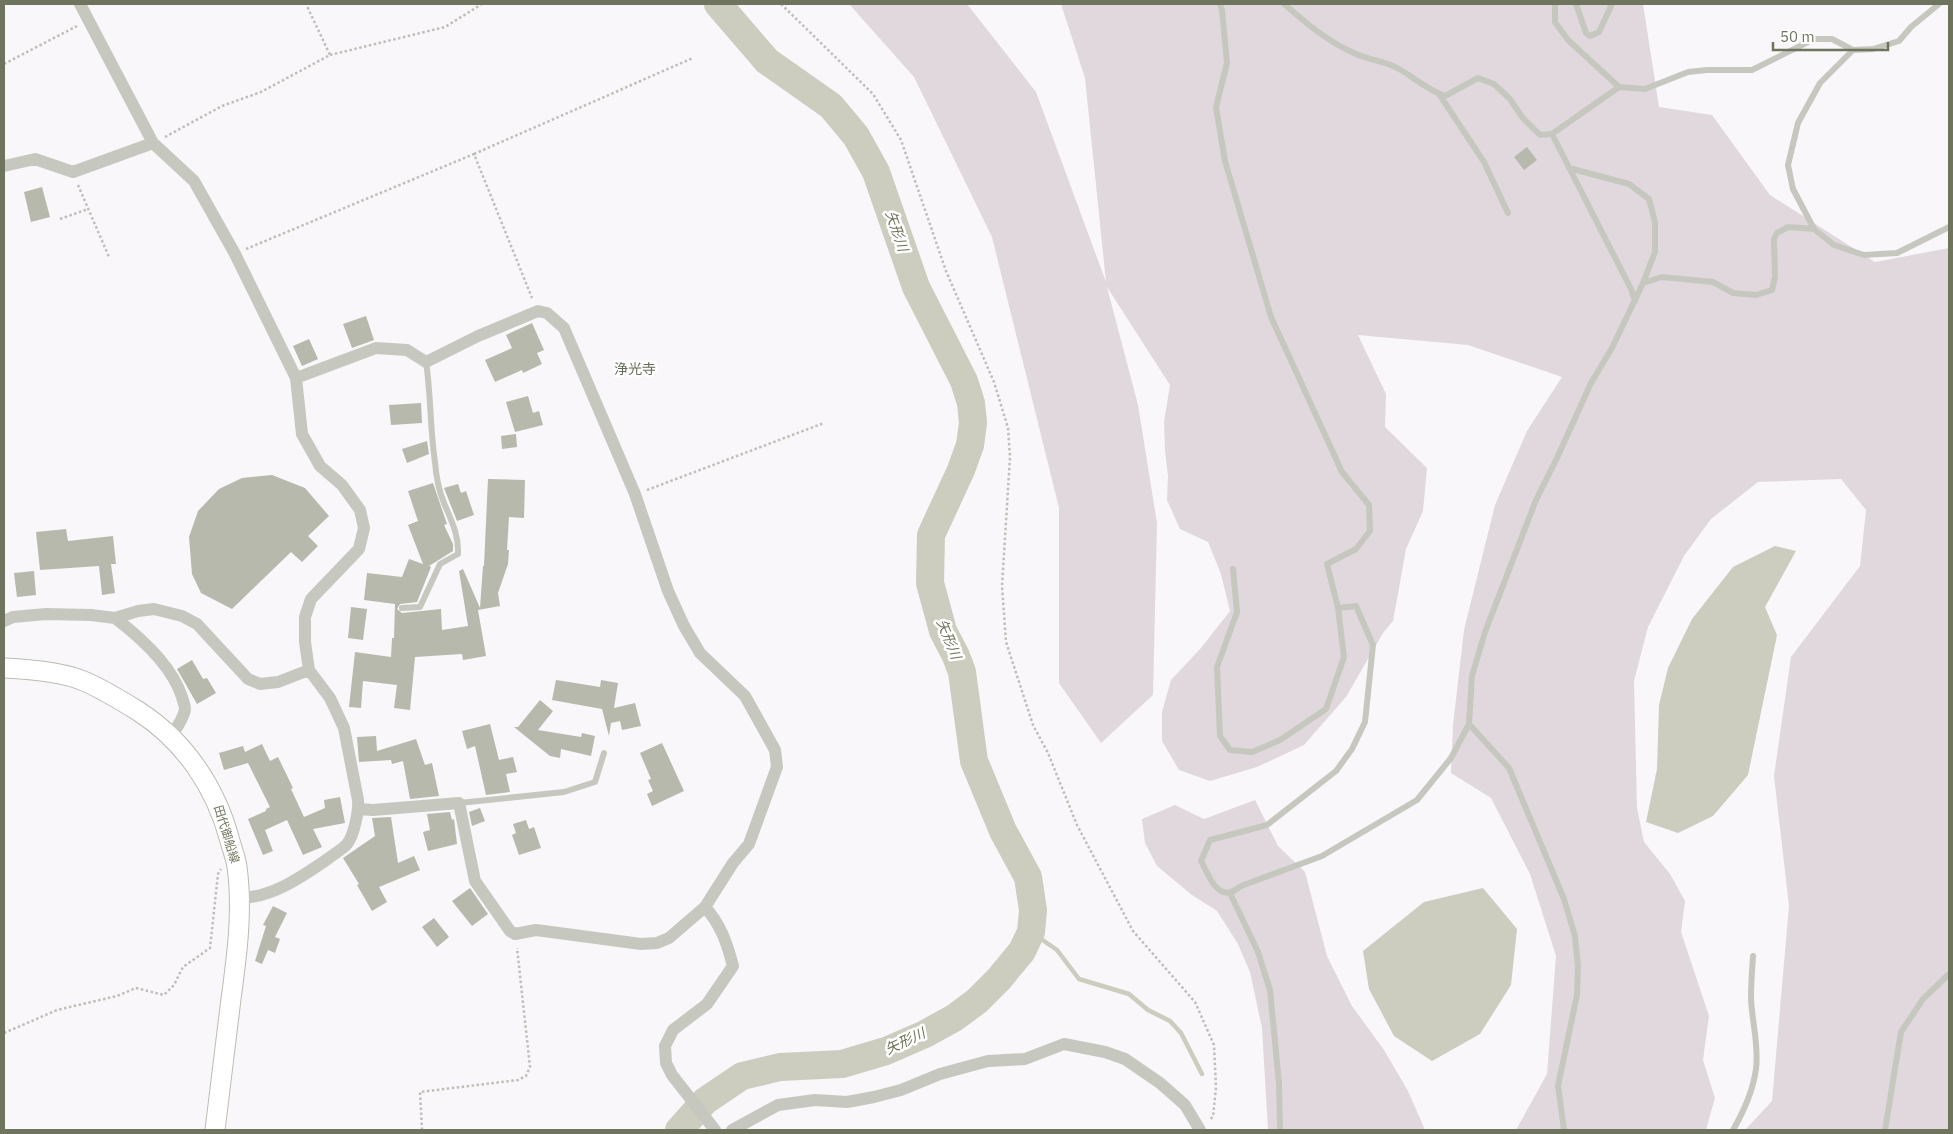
<svg xmlns="http://www.w3.org/2000/svg" width="1953" height="1134" viewBox="0 0 1953 1134" font-family="'IBM Plex Sans','Noto Sans JP',sans-serif">
	<style>
		.green { fill: #e0d8dd }
		.water { fill: #ccccbf }
		.lines { fill: none; stroke-linecap: round; stroke-linejoin: round }
		.stream { stroke: #ccccbf; stroke-width: 4.5 }
		.river { stroke: #ccccbf; stroke-width: 28 }
		.building { fill: #b6b9ac }
		.secondary-casing { stroke: #babdb3; stroke-width: 21 }
		.path { stroke: #bdbfb9; stroke-width: 2.5; stroke-dasharray: 2.5 2.5; stroke-linecap: butt }
		.lane { stroke: #c6c8c0; stroke-width: 6 }
		.street { stroke: #c6c8c0; stroke-width: 12 }
		.secondary { stroke: #fff; stroke-width: 19 }
		.labels { text-anchor: middle; dominant-baseline: central; stroke-width: 5; stroke-linejoin: round; paint-order: stroke }
		.street-label { font-size: 12px; fill: #6e745d; stroke: #fff }
		.water-label { font-size: 14px; font-style: italic; fill: #70735b; stroke: #fff }
		.neighbourhood-label { font-size: 14px; fill: #666b57; stroke: #fff }
	</style>
	<rect width="100%" height="100%" fill="#f9f7f9"/>
	<path class="green" d="M849 4H967L1036 92 1106 282 1085 78 1061 4H1643L1659 107 1712 115 1770 195 1875 262 1949 248V1130H1745L1772 1101 1789 906 1774 776 1791 657 1860 566 1866 510 1841 479 1758 482 1711 519 1684 556 1648 627 1634 681 1637 808 1644 842 1670 874 1685 901 1681 932 1709 1016 1703 1060 1715 1098 1706 1130H1516L1547 1074 1556 956 1530 874 1491 798 1451 773 1453 725 1464 630 1495 505 1527 431 1562 377 1468 345 1358 335 1386 394 1385 427 1427 468 1423 511 1406 549 1393 621 1383 633 1346 697 1304 745 1257 767 1210 781 1179 770 1162 741V712L1171 680 1201 648 1230 611 1221 574 1208 542 1180 529 1167 500 1168 476 1165 450 1164 422 1170 385 1107 287 1138 405 1157 523 1153 695 1101 743 1059 683V508L992 237 914 77Z
		M1255 800 1278 846 1305 872 1327 956 1352 1006 1384 1050 1408 1091 1425 1130H1268L1262 1028 1250 972 1238 944 1217 911 1192 895 1157 866 1145 843 1142 819 1175 805 1204 819Z"/>
	<path class="water" d="M1775 546 1796 551 1765 607 1777 635 1748 775 1713 816 1678 833 1646 822 1657 769 1659 705 1668 668 1692 619 1733 567Z
		M1483 888 1517 929 1511 985 1480 1034 1432 1061 1394 1036 1369 989 1363 951 1424 902Z"/>
	<g class="lines">
		<path class="stream" d="M1031 932 1057 950 1079 979 1129 994 1148 1010 1170 1021 1181 1033 1202 1074"/>
		<path class="river" d="M679 1130 705 1101 742 1076 780 1067 842 1064 886 1051 925 1034 954 1018 977 1001 999 979 1022 951 1031 932 1033 910 1028 877 1003 831 974 761 962 672 956 656 943 631 930 583 931 535 961 470 970 445 973 423 971 403 964 381 916 287 876 172 856 136 831 106 767 61 718 4"/>
	</g>
	<path class="building" d="M1527 147 1537 160 1524 170 1514 157Z
		M42 187 50 217 31 222 24 192Z
		M366 316 374 340 352 348 343 324Z
		M532 323 544 350 537 353 542 364 523 373 522 370 495 382 485 360 512 348 506 335Z
		M309 339 318 359 302 366 293 346Z
		M528 396 533 413 539 411 543 425 515 432 506 402Z
		M421 403 422 423 391 425 389 405Z
		M516 434 517 447 502 449 501 436Z
		M427 441 429 454 407 463 402 449Z
		M272 475 305 488 329 516 308 536 318 546 302 562 291 552 232 609 201 593 192 574 189 537 198 511 219 489 242 478Z
		M488 479 525 480 524 518 509 517 507 550H509L508 564 498 593 500 606 478 610 486 656 463 660 462 654 415 657 410 710 394 708 397 685 363 681 361 708 349 707 355 652 391 657 392 638H394L395 604 364 600 367 573 402 577 409 559 423 564 408 525 418 521 408 491 433 483 447 524 444 525 453 544V551L429 566 431 567 417 602 400 604 397 609 402 613 441 609 442 630 468 626 459 571 463 569 480 608 483 566H484Z
		M458 484 461 493 466 491 474 515 457 521 444 488Z
		M66 529 68 541 113 536 116 564H111L115 593 102 595 99 566 40 570 36 532Z
		M34 571 36 595 17 597 14 573Z
		M351 607 367 609 363 640 348 638Z
		M192 660 203 679 207 678 216 693 197 704 177 669Z
		M556 680 600 687 601 680 618 683 614 708 635 703 641 726 622 730 620 721 611 723 609 736 602 709 552 700Z
		M540 700 553 711 538 730 581 737 582 733 595 736 591 756 561 749 560 758 550 756 514 727H518Z
		M490 724 499 760 513 757 517 772 506 774 510 792 486 795 475 746 467 749 462 731Z
		M376 736 377 751 416 739 425 765 432 763 439 796 410 799 403 761 392 764 391 760 359 762 357 737Z
		M662 743 684 791 652 806 647 794 653 791 648 780 651 779 640 753Z
		M262 744 270 761 278 757 293 788 291 789 304 817 325 808 324 800 340 797 345 823 313 829 322 847 303 855 287 820 265 830 273 851 263 855 248 819 266 811V809L270 807 248 763 224 770 219 753 243 746 245 752Z
		M480 808 485 821 472 826 469 812Z
		M450 812 452 820 454 819 457 844 428 851 423 832 430 830 427 814Z
		M391 817 398 863 414 856 420 870 379 887 387 902 372 911 357 885 359 884 343 858 375 836 372 818Z
		M526 820 529 829 534 827 541 848 519 855 512 835 516 833 513 824Z
		M470 888 488 914 472 926 452 901Z
		M273 906 287 913 275 937 280 939 275 953 268 950 262 964 255 961 266 926 263 925Z
		M434 918 449 937 437 947 422 927Z"/>
	<g class="lines">
		<defs>
			<path id="secondary" d="M4 668C27 669 64 672 86 682 104 690 122 701 138 711 185 741 216 788 230 841 232 849 236 858 237 867 243 910 237 955 231 999 226 1043 220 1086 215 1130"/>
		</defs>
		<use href="#secondary" class="secondary-casing"/>
		<path class="path" d="M781 4 873 94 901 140 946 271 994 382 1008 428 1010 457 1002 586 1006 642 1033 725 1048 753 1077 825 1133 931 1195 1002 1214 1045 1216 1087 1213 1117 1210 1119
			M330 55 445 27 482 4
			M4 64 77 26
			M165 137 222 106 261 92 330 55 306 4
			M474 154 693 58
			M78 185 109 257
			M60 219 88 209
			M246 249 474 154 532 298
			M647 490 824 423
			M4 1033 57 1010 117 996 136 988 164 995 174 985 183 967 210 948 218 874 221 869
			M422 1130 420 1092 518 1080 526 1076 530 1067 517 948"/>
		<path class="lane" d="M1220 4 1222 10 1227 63 1216 107 1225 161 1271 317 1342 472 1369 505 1370 531 1356 549 1327 564 1338 608
			M1284 4C1306 23 1328 42 1356 54 1369 60 1386 61 1399 69 1415 78 1427 90 1445 96L1478 78 1494 84 1510 99 1522 117 1540 135 1552 134
			M1555 4V22L1568 40 1619 87 1552 134 1631 289 1635 301
			M1576 4 1586 33 1590 36 1599 32 1612 4
			M1853 50 1820 83 1798 123 1788 165 1793 189 1814 229 1834 245 1864 255 1897 253 1949 227
			M1619 87 1645 89 1688 72 1707 70H1752L1814 39H1832L1853 50 1873 49 1899 41 1911 27 1939 4
			M1439 94 1484 162 1508 213
			M1569 168 1629 184 1649 199 1655 222V252L1643 283
			M1233 569 1237 612 1217 667 1220 736 1230 750 1252 752 1280 740 1326 709 1344 657 1338 608 1356 606 1373 645 1365 722 1352 749 1336 771 1267 825 1210 840 1201 861C1207 871 1215 897 1231 892 1234 891 1238 888 1241 886L1322 856 1417 800 1451 758 1469 724 1472 676 1485 632 1536 500 1557 458 1591 383 1612 348 1643 283 1662 277 1713 282 1733 293 1756 295 1772 290 1775 277 1774 239 1777 233 1788 227 1814 229
			M402 608 420 607 440 564 458 554C459 535 451 520 444 503 439 491 436 475 435 462 430 429 431 395 426 362
			M1469 724 1509 768 1564 899 1575 936 1578 967 1577 995 1558 1086 1564 1130
			M459 803 564 792 595 782 604 753
			M1230 893 1258 952 1270 990 1279 1083 1280 1130
			M1733 1130C1744 1111 1753 1091 1756 1069 1759 1045 1752 1022 1751 999 1751 985 1752 970 1753 956
			M1885 1130 1901 1032 1923 999 1949 974"/>
		<path class="street" d="M80 4 153 143 194 181 235 254 296 378 302 434 320 466 342 485 360 510 364 528 359 549 311 599 305 617V642L309 670 330 698 344 728 358 800C359 810 354 836 347 844 343 849 334 854 329 858 303 876 272 898 239 898
			M4 166 35 159 73 172 153 143
			M296 378 376 348 407 350 426 362 478 336 538 311 547 313 564 328 635 494 668 591 684 626 700 653 745 696 775 750 777 767 749 844 733 863 705 907 669 938 657 943 641 944 536 930 515 934 510 931 475 881 459 803 373 810 359 809
			M115 618C140 637 172 666 182 697 183 701 185 705 185 709 184 718 176 729 171 736
			M4 621 13 617 46 614 91 615 115 618 138 611 154 609 182 616 197 624 248 679 260 684 278 682 309 670
			M705 907C721 925 727 943 733 966L707 1004 673 1030 665 1046 666 1063 672 1075 715 1130
			M732 1130 778 1105 815 1100 847 1102 874 1097 901 1090 940 1074 988 1061 1025 1059 1064 1044 1105 1052 1125 1059 1160 1083 1185 1105 1200 1130"/>
		<use href="#secondary" class="secondary"/>
	</g>
	<g class="labels">
		<g class="street-label">
			<text transform="translate(227 834) rotate(73)">田代御船線</text>
		</g>
		<g class="water-label">
			<text transform="translate(897 231) rotate(71)">矢形川</text>
			<text transform="translate(949 639) rotate(68)">矢形川</text>
			<text transform="translate(905 1041) rotate(-25)">矢形川</text>
		</g>
		<g class="neighbourhood-label">
			<text x="635" y="369">浄光寺</text>
		</g>
	</g>
	<rect width="1953" height="1134" fill="none" stroke="#6e745d" stroke-width="10"/>
	<path d="M1773 42v8h115v-8" fill="none" stroke="#6e745d" stroke-width="2.5"/>
	<text x="1780" y="42" font-size="15" fill="#6e745d" stroke="#ffffff" stroke-width="4" paint-order="stroke">50 m</text>
</svg>
